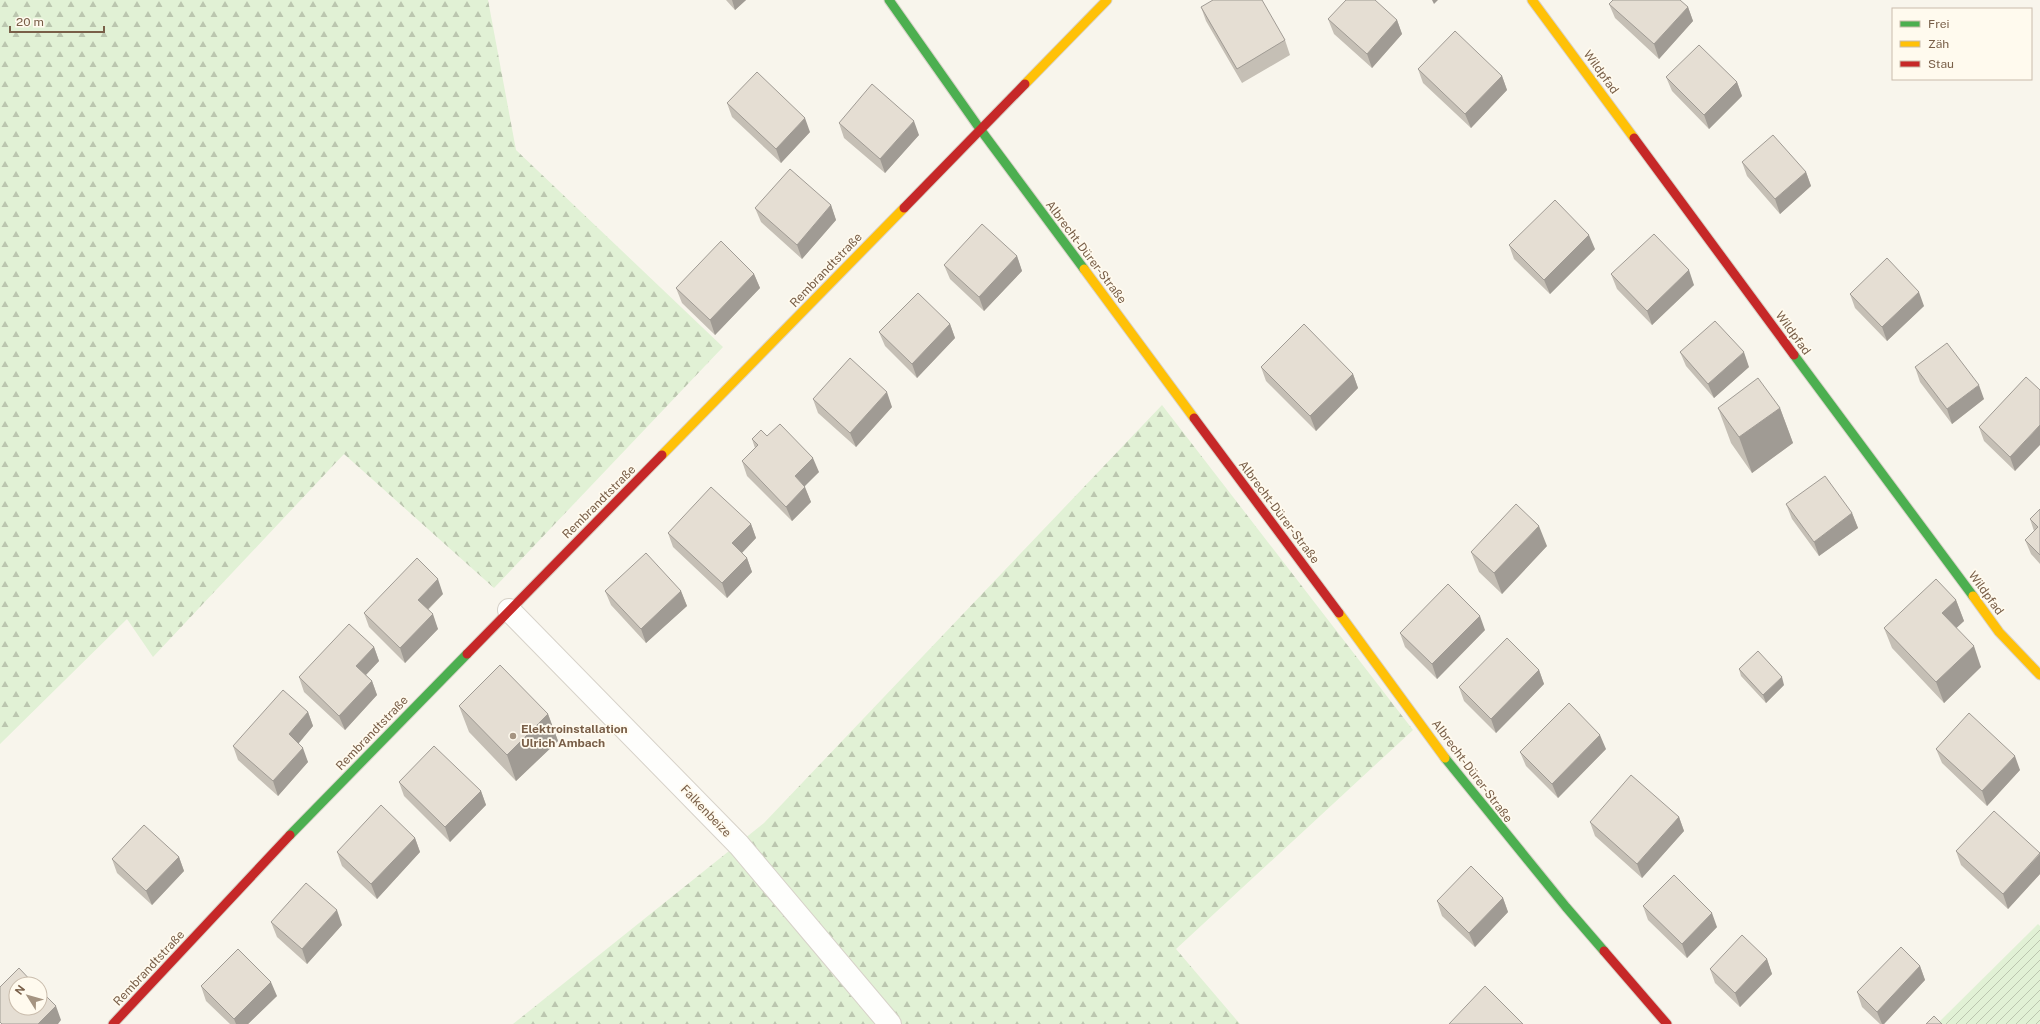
<svg xmlns="http://www.w3.org/2000/svg" width="2040" height="1024" viewBox="0 0 2040 1024" font-family="'Public Sans',sans-serif">
	<style>
		.forest { fill: url(#forest-firs) }
		.garden { fill: url(#garden-furrows) }
		.lines { fill: none; stroke-linecap: round; stroke-linejoin: round }
		.street-casing { stroke: #d7d2c9; stroke-width: 24 }
		.fast-casing { stroke: #d8d2c9; stroke-width: 11 }
		.slow-casing { stroke: #d8d2c9; stroke-width: 11 }
		.jam-casing { stroke: #d8d2c9; stroke-width: 11 }
		.street { stroke: #fefefc; stroke-width: 22 }
		.fast { stroke: #4caf50; stroke-width: 9 }
		.slow { stroke: #ffc107; stroke-width: 9 }
		.jam { stroke: #c62828; stroke-width: 9 }
		.wall { fill: #c5bfb5 }
		.shaded-wall { fill: #a09b94 }
		.building { fill: #e5ded3; stroke: #a09b94 }
		.poi-dot { fill: #a59481; stroke: #fffaee; stroke-width: 1.5 }
		.labels { text-anchor: middle; dominant-baseline: central; stroke-width: 3.5; stroke-linejoin: round; paint-order: stroke }
		.street-label { font-size: 12px; fill: #795f48; stroke: #fffaee }
		.poi-label { font-size: 12px; font-weight: bold; fill: #795f48; stroke: #fffaee; text-anchor: start }
	</style>
	<defs>
		<pattern id="forest-firs" width="22" height="20" patternUnits="userSpaceOnUse"><rect width="22" height="20" fill="#e1f1d5"/><path d="M5 1l3.5 6h-7zM16 11l3.5 6h-7z" fill="#bbc6af"/></pattern>
		<pattern id="garden-furrows" width="10" height="10" patternUnits="userSpaceOnUse"><rect width="10" height="10" fill="#e1f1d5"/><path d="M-1 1l2-2M0 10L10 0M9 11l2-2" fill="none" stroke="#bbc6af"/></pattern>
	</defs>
	<rect width="100%" height="100%" fill="#f8f5ec"/>
	<path class="forest" d="M0 0H488L516 150 723 347 494 588 344 454 153 657 127 619 0 744Z
		M1162 405 1413 730 1176 949 1240 1024H513L764 823Z"/>
	<path class="garden" d="M2038 924 2040 926V1024H1937Z"/>
	<g class="lines">
		<defs>
			<path id="street" d="M509 610 739 845 890 1024"/>
			<path id="fast" d="M889 0 980 129 1084 269
				M1794 355 1973 596
				M1445 758 1566 907 1604 951
				M290 835 467 654"/>
			<path id="slow" d="M1532 0 1634 138
				M1025 84 1107 0
				M1084 269 1194 418
				M662 455 904 208
				M1973 596 1999 632 2040 675
				M1339 613 1445 758"/>
			<path id="jam" d="M1634 138 1794 355
				M904 208 1025 84
				M1194 418 1339 613
				M467 654 662 455
				M1604 951 1667 1024
				M113 1024 290 835"/>
		</defs>
		<use href="#street" class="street-casing"/>
		<use href="#fast" class="fast-casing"/>
		<use href="#slow" class="slow-casing"/>
		<use href="#jam" class="jam-casing"/>
		<use href="#street" class="street"/>
		<use href="#fast" class="fast"/>
		<use href="#slow" class="slow"/>
		<use href="#jam" class="jam"/>
	</g>
	<path class="wall" d="M726 0H746L735 10Z
		M1609 4 1688 7 1693 21 1659 59 1615 18Z
		M1201 7 1285 40 1290 55 1242 83 1206 21Z
		M1328 19 1397 20 1402 34 1372 68 1334 34Z
		M1418 69 1502 76 1507 90 1471 128 1423 83Z
		M1666 77 1737 82 1742 96 1709 129 1672 91Z
		M727 103 810 132 781 163 732 117Z
		M839 123 919 135 885 173 844 138Z
		M1742 162 1806 172 1811 186 1780 214 1747 176Z
		M831 205 836 220 802 259 761 222 755 208Z
		M1509 245 1595 249 1550 294 1514 259Z
		M1017 256 1022 271 984 311 950 279 944 265Z
		M754 274 760 288 715 335 682 303 676 288Z
		M1611 274 1694 285 1652 325 1617 289Z
		M1850 294 1924 306 1887 341 1855 308Z
		M950 324 955 338 917 378 885 346 879 332Z
		M1680 352 1749 367 1714 398 1686 366Z
		M1261 367 1353 374 1358 388 1316 431 1266 381Z
		M1915 367 1984 399 1952 424 1920 382Z
		M2040 390 2015 471 1984 441 1979 427Z
		M813 399 892 407 856 447 818 413Z
		M1718 408H1780L1793 443 1752 473 1731 443Z
		M752 439 819 472 804 486 811 502 792 521 747 476 742 461 755 448Z
		M1786 504 1852 513 1858 528 1819 556 1792 519Z
		M2040 509V564L2031 554 2025 540 2034 531 2030 519Z
		M751 524 756 538 742 553 747 558 752 572 727 598 673 547 668 533Z
		M1547 546 1502 594 1479 572 1471 552Z
		M605 591H681L687 606 646 643 611 605Z
		M443 594 428 610 438 629 405 663 369 627 364 613Z
		M1956 600 1964 621 1956 628 1981 667 1944 703 1892 648 1884 628Z
		M1485 630 1437 679 1405 647 1400 633Z
		M374 647 379 661 366 675 372 681 377 695 345 730 304 692 299 677Z
		M1739 669 1784 685 1766 703 1741 676Z
		M1539 670 1544 684 1496 733 1464 701 1459 687Z
		M459 706 548 714 558 741 516 781 469 732Z
		M308 712 313 726 298 743 308 762 278 796 238 760 233 746Z
		M1606 749 1558 798 1526 766 1520 752Z
		M1936 749 2020 770 1987 806 1942 763Z
		M399 782 481 791 486 805 450 842 404 796Z
		M1679 817 1684 831 1642 878 1595 836 1590 822Z
		M415 838 420 852 377 899 342 866 337 852Z
		M1956 851 2040 853V874L2008 909 1961 865Z
		M179 857 184 871 152 905 117 873 112 859Z
		M1503 898 1508 912 1475 947 1442 916 1437 901Z
		M1643 906 1717 927 1687 958 1648 920Z
		M271 922 342 925 307 964 277 937Z
		M1767 959 1772 974 1740 1007 1715 983 1710 969Z
		M1920 966 1925 980 1884 1024H1880L1862 1007 1857 992Z
		M201 986 277 996 248 1024H230L206 1001Z"/>
	<path class="shaded-wall" d="M732 0H746L735 10Z
		M1432 0H1438L1434 4Z
		M1688 7 1693 21 1659 59 1654 44Z
		M1397 20 1402 34 1372 68 1367 54Z
		M1502 76 1507 90 1471 128 1465 114Z
		M1737 82 1742 96 1709 129 1704 115Z
		M805 118 810 132 781 163 776 149Z
		M914 121 919 135 885 173 880 159Z
		M1806 172 1811 186 1780 214 1775 199Z
		M831 205 836 220 802 259 797 245Z
		M1589 235 1595 249 1550 294 1544 280Z
		M1017 256 1022 271 984 311 979 297Z
		M1689 270 1694 285 1652 325 1647 311Z
		M754 274 760 288 715 335 710 320Z
		M1919 292 1924 306 1887 341 1882 327Z
		M950 324 955 338 917 378 912 364Z
		M1744 352 1749 367 1714 398 1708 384Z
		M1353 374 1358 388 1316 431 1310 416Z
		M1979 385 1984 399 1952 424 1947 409Z
		M887 392 892 407 856 447 850 433Z
		M1780 408 1793 443 1752 473 1739 437Z
		M2040 425V445L2015 471 2010 457Z
		M813 458 819 472 800 491 795 476Z
		M805 487 811 502 792 521 786 507Z
		M1852 513 1858 528 1819 556 1814 542Z
		M751 524 756 538 737 558 732 543Z
		M1539 526 1547 546 1502 594 1494 573Z
		M747 558 752 572 727 598 722 583Z
		M438 579 443 594 423 614 418 600Z
		M681 591 687 606 646 643 641 629Z
		M1956 600 1964 621 1950 634 1942 613Z
		M433 614 438 629 405 663 400 648Z
		M1480 616 1485 630 1437 679 1432 664Z
		M1974 646 1981 667 1944 703 1936 682Z
		M374 647 379 661 361 680 356 666Z
		M1539 670 1544 684 1496 733 1491 719Z
		M1782 677 1784 685 1766 703 1763 695Z
		M372 681 377 695 345 730 339 716Z
		M308 712 313 726 294 749 289 734Z
		M548 714 558 741 516 781 507 755Z
		M1600 735 1606 749 1558 798 1552 784Z
		M303 748 308 762 278 796 273 781Z
		M2015 756 2020 770 1987 806 1982 791Z
		M481 791 486 805 450 842 445 827Z
		M1679 817 1684 831 1642 878 1637 864Z
		M415 838 420 852 377 899 371 884Z
		M2040 854V874L2008 909 2003 894Z
		M179 857 184 871 152 905 146 891Z
		M1503 898 1508 912 1475 947 1469 933Z
		M337 910 342 925 307 964 302 949Z
		M1712 913 1717 927 1687 958 1682 944Z
		M1767 959 1772 974 1740 1007 1735 993Z
		M1920 966 1925 980 1884 1024H1882L1877 1012Z
		M271 982 277 996 248 1024H236L234 1019Z
		M56 1006 61 1020 58 1024H38Z"/>
	<path class="building" d="M1213 0H1262L1285 40 1237 69 1201 7Z
		M1346 0H1375L1397 20 1367 54 1328 19Z
		M1613 0H1680L1688 7 1654 44 1609 4Z
		M1455 31 1502 76 1465 114 1418 69Z
		M1699 45 1737 82 1704 115 1666 77Z
		M757 72 805 118 776 149 727 103Z
		M872 84 914 121 880 159 839 123Z
		M1773 135 1806 172 1775 199 1742 162Z
		M790 169 831 205 797 245 755 208Z
		M1555 200 1589 235 1544 280 1509 245Z
		M982 224 1017 256 979 297 944 265Z
		M1654 234 1689 270 1647 311 1611 274Z
		M721 241 754 274 710 320 676 288Z
		M1887 258 1919 292 1882 327 1850 294Z
		M918 293 950 324 912 364 879 332Z
		M1715 321 1744 352 1708 384 1680 352Z
		M1304 324 1353 374 1310 416 1261 367Z
		M1947 343 1979 385 1947 409 1915 367Z
		M850 358 887 392 850 433 813 399Z
		M2026 377 2040 390V425L2010 457 1979 427Z
		M1758 378 1780 408 1739 437 1718 408Z
		M780 424 813 458 795 476 805 487 786 507 742 461 758 445 752 439 761 430 767 436Z
		M1825 476 1852 513 1814 542 1786 504Z
		M711 487 751 524 732 543 747 558 722 583 668 533Z
		M1516 504 1539 526 1494 573 1471 552Z
		M2040 509V555L2025 540 2038 527 2030 519Z
		M646 553 681 591 641 629 605 591Z
		M417 558 438 579 418 600 433 614 400 648 364 613Z
		M1936 579 1956 600 1942 613 1974 646 1936 682 1884 628Z
		M1448 584 1480 616 1432 664 1400 633Z
		M349 624 374 647 356 666 372 681 339 716 299 677Z
		M1507 638 1539 670 1491 719 1459 687Z
		M1758 651 1782 677 1763 695 1739 669Z
		M500 665 548 714 507 755 459 706Z
		M283 690 308 712 289 734 303 748 273 781 233 746Z
		M1569 703 1600 735 1552 784 1520 752Z
		M1969 713 2015 756 1982 791 1936 749Z
		M434 746 481 791 445 827 399 782Z
		M1631 775 1679 817 1637 864 1590 822Z
		M381 805 415 838 371 884 337 852Z
		M1994 811 2040 853 2003 894 1956 851Z
		M144 825 179 857 146 891 112 859Z
		M1471 866 1503 898 1469 933 1437 901Z
		M1674 875 1712 913 1682 944 1643 906Z
		M306 883 337 910 302 949 271 922Z
		M1742 935 1767 959 1735 993 1710 969Z
		M1901 947 1920 966 1877 1012 1857 992Z
		M238 949 271 982 234 1019 201 986Z
		M19 968 34 984H16V1008H40V990L56 1006 38 1024H2L0 1022V987Z
		M1485 986 1523 1024H1449Z
		M1934 1016 1942 1024H1926Z"/>
	<circle class="poi-dot" cx="513" cy="736" r="4"/>
	<g class="labels">
		<g class="street-label">
			<text transform="translate(1601 72) rotate(54)">Wildpfad</text>
			<text transform="translate(1086 252) rotate(53)">Albrecht-Dürer-Straße</text>
			<text transform="translate(826 270) rotate(-46)">Rembrandtstraße</text>
			<text transform="translate(1793 333) rotate(54)">Wildpfad</text>
			<text transform="translate(599 502) rotate(-45)">Rembrandtstraße</text>
			<text transform="translate(1279 512) rotate(53)">Albrecht-Dürer-Straße</text>
			<text transform="translate(1986 593) rotate(54)">Wildpfad</text>
			<text transform="translate(372 733) rotate(-46)">Rembrandtstraße</text>
			<text transform="translate(1472 771) rotate(53)">Albrecht-Dürer-Straße</text>
			<text transform="translate(706 811) rotate(46)">Falkenbeize</text>
			<text transform="translate(149 968) rotate(-47)">Rembrandtstraße</text>
		</g>
		<g class="poi-label">
			<text x="521" y="729">Elektroinstallation<tspan x="521" dy="14">Ulrich Ambach</tspan></text>
		</g>
	</g>
	<rect x="1892" y="8" width="140" height="72" fill="#fffaee" stroke="#c9bcac"/>
	<rect x="1900" y="21" width="20" height="6" fill="#4caf50" stroke="#c9bcac"/>
	<text x="1928" y="28" font-size="12" fill="#795f48">Frei</text>
	<rect x="1900" y="41" width="20" height="6" fill="#ffc107" stroke="#c9bcac"/>
	<text x="1928" y="48" font-size="12" fill="#795f48">Zäh</text>
	<rect x="1900" y="61" width="20" height="6" fill="#c62828" stroke="#c9bcac"/>
	<text x="1928" y="68" font-size="12" fill="#795f48">Stau</text>
	<g transform="translate(28 996) rotate(307)"><circle r="19" fill="#fffaee" stroke="#c9bcac"/>
	<path d="M0-3L7 15L0 10L-7 15Z" fill="#a59481"/>
	<text y="-6" font-size="11" font-weight="bold" text-anchor="middle" fill="#795f48">N</text>
	</g>
	<path d="M10 26v6h94v-6" fill="none" stroke="#795f48" stroke-width="2"/>
	<text x="16" y="26" font-size="12" fill="#795f48" stroke="#fffaee" stroke-width="3" paint-order="stroke">20 m</text>
</svg>
